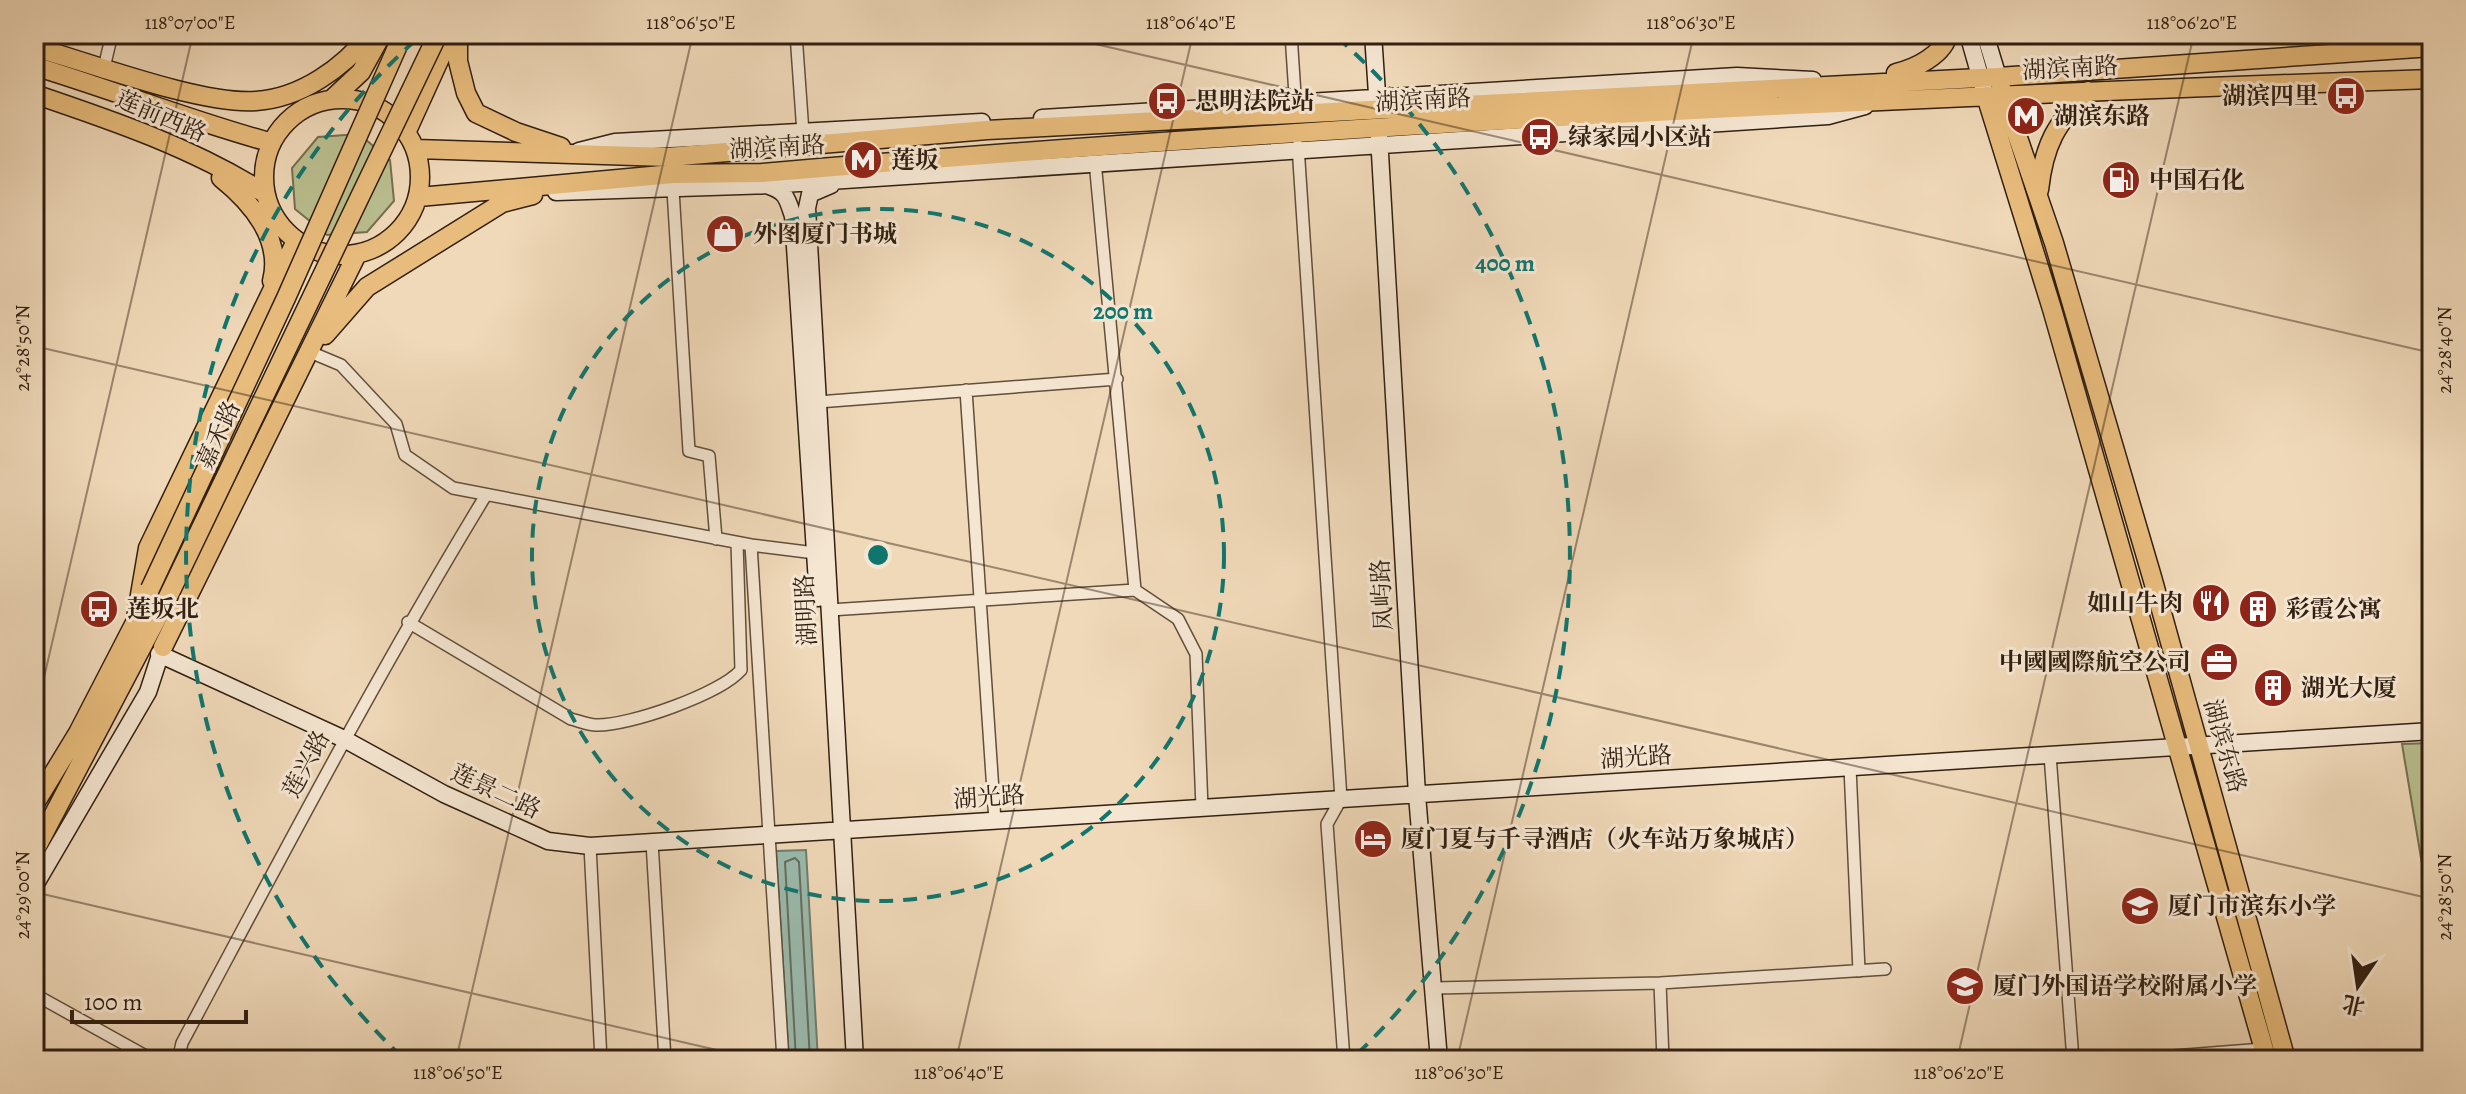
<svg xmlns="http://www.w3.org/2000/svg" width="2466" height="1094" viewBox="0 0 2466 1094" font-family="Alegreya,'Noto Serif SC',serif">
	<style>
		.green { fill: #babf8f; stroke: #766f50; stroke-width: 2 }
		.water { fill: #9abaad; stroke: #707c6f; stroke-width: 2 }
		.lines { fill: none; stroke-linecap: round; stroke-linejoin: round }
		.shore { stroke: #666c5f; stroke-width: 2 }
		.street-casing { stroke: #614e3b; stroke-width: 14 }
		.secondary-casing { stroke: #311f11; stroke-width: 19 }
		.primary-casing { stroke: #311f11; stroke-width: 21 }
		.street { stroke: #f5e6d2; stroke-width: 11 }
		.secondary { stroke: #f5e6d2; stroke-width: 16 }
		.primary { stroke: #e8bc7c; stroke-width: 18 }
		.primary-bridge-casing { stroke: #311f11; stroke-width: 21; stroke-linecap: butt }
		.primary-bridge { stroke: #e8bc7c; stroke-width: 18 }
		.ticks { fill: none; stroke: #311f11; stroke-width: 2; stroke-opacity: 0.45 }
		.ring { fill: none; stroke: #0f766e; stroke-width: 4; stroke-dasharray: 14 10 }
		.labels { text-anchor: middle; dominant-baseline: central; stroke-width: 6; stroke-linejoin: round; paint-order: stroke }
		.street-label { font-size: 24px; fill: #311f11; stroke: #f5e6d2 }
		.poi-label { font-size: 24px; font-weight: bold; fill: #311f11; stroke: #f5e6d2; text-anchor: start }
		.centre { fill: #0f766e; stroke: #f5e6d2; stroke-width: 4 }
		.ring-label { font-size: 24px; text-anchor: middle; font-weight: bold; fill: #0f766e; stroke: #f5e6d2; stroke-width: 6; stroke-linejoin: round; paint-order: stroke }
		.neatline { fill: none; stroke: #311f11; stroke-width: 3 }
		.ticks-label { font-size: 20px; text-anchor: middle; fill: #311f11 }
	</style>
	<rect width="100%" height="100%" fill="#f0d9b9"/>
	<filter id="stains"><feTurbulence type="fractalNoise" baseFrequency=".0025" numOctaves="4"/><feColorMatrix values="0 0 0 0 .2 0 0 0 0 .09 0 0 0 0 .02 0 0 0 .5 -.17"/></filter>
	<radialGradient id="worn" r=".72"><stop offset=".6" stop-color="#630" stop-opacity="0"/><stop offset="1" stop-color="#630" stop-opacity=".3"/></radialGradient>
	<path class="green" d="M359 134 390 160 394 201 367 232 327 235 295 209 292 168 318 137Z
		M2432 743V924L2402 744Z"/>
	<path class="water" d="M806 850 818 1060H789L776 851Z"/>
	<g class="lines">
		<path class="shore" d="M796 1060 785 862 795 858 799 862 810 1060"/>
		<defs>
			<path id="street" d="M796 34 803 133
				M1291 34 1296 110
				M103 72 112 34
				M1298 146 1341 799 1327 824 1344 1060
				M1095 161 1135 590 1178 619 1196 654 1202 808
				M673 190 689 451 709 456 716 539
				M310 352 341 365 396 424 405 455 453 488 751 545 815 553
				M966 390 995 821
				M818 402 1117 379
				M751 545 783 1060
				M830 610 1135 590
				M408 622 571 719C579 721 588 725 596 725 629 726 720 694 741 670L737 543
				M2050 755 2073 1060
				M1850 767 1859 971
				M652 842 665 1060
				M590 846 601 1060
				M1660 983 1663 1060
				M1435 988 1660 983 1885 969
				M34 994 153 1060
				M178 1060 182 1043C281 858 377 674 486 495
				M2122 1060 2263 1049"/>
			<path id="secondary" d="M1373 34 1378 109
				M1968 34 1984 90
				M1985 34 1998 77
				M1042 118 1737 76 1813 80
				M1379 136 1417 795 1439 1060
				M579 151 615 142 982 122
				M831 185 810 194 807 208 855 1060
				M769 186C787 192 787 199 793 216L818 598
				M556 192 768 185 1828 116 1865 106
				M159 654 344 739 444 794 548 841 590 846 2432 731
				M34 887 148 692 163 646"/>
			<path id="primary" d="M458 34V61L466 93 476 113 516 132 561 147
				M34 47C91 63 201 105 256 101 301 98 343 68 370 34
				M34 66C113 90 189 120 269 142
				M1896 73C1914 69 1944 55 1948 34
				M2001 88 2054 243 2152 577 2286 1060
				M34 94C114 121 193 148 264 193
				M1986 96 2052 309 2267 1060
				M264 177a78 78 0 1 1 156 0a78 78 0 1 1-156 0Z
				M332 99 361 72 382 34
				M406 133 451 34
				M416 149 668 157 987 130 1998 77 2432 47
				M221 178C251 202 283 239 272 281
				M2039 190C2044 144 2056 124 2088 91
				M419 197 673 174 762 173C1318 125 1875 98 2432 79
				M325 335 367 287 502 203 533 195
				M135 624 148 548 296 241
				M163 647 357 254
				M34 805 78 733 140 613
				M34 852 166 601"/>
		</defs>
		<use href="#street" class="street-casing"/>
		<use href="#secondary" class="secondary-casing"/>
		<use href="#primary" class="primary-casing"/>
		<use href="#street" class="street"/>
		<use href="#secondary" class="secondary"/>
		<use href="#primary" class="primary"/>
		<defs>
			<path id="primary-bridge" d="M150 589 286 298 403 34
				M166 601 438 34"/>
		</defs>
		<use href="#primary-bridge" class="primary-bridge-casing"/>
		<use href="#primary-bridge" class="primary-bridge"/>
	</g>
	<path class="ticks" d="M1052 34 2432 353M34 346 2432 899M34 721 193 34M34 892 760 1060M456 1060 693 34M956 1060 1193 34M1457 1060 1694 34M1957 1060 2194 34"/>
	<g class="ring">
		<circle cx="878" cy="555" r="346"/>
		<path d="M402 1057A692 692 0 0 1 419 37M1337 37A692 692 0 0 1 1354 1057"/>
	</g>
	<defs>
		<symbol id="bus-disc" viewBox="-11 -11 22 22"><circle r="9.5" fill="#8f2418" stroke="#f5e6d2"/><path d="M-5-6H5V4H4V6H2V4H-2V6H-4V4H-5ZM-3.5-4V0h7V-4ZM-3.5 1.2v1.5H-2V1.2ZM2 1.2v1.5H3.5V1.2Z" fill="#fff"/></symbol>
		<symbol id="metro-disc" viewBox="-11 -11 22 22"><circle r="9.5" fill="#8f2418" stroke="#f5e6d2"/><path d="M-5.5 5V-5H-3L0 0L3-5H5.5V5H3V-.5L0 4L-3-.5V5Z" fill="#fff"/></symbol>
		<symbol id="fuel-disc" viewBox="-11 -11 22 22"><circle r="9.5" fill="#8f2418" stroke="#f5e6d2"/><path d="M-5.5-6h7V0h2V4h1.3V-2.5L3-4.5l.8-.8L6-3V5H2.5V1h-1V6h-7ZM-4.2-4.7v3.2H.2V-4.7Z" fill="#fff"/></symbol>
		<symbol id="shop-disc" viewBox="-11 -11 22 22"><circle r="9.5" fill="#8f2418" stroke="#f5e6d2"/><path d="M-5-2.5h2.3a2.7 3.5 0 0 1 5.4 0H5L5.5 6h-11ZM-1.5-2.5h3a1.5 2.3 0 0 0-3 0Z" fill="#fff"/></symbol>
		<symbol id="restaurant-disc" viewBox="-11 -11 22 22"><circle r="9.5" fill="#8f2418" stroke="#f5e6d2"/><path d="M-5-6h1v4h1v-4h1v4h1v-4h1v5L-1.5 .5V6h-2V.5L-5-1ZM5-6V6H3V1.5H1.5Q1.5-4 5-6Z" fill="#fff"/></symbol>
		<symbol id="building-disc" viewBox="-11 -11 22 22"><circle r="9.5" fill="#8f2418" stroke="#f5e6d2"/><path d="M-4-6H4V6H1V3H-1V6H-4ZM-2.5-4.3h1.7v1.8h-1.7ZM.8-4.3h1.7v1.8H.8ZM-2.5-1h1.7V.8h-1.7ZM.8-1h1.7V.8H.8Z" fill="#fff"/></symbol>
		<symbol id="office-disc" viewBox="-11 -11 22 22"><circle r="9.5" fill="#8f2418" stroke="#f5e6d2"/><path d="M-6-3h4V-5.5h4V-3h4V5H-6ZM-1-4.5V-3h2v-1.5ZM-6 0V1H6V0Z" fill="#fff"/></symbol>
		<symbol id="hotel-disc" viewBox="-11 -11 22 22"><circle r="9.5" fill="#8f2418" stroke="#f5e6d2"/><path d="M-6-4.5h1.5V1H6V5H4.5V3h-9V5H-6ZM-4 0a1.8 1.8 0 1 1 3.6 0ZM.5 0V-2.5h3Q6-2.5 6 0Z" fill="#fff"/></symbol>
		<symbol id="school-disc" viewBox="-11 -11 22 22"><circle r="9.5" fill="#8f2418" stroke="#f5e6d2"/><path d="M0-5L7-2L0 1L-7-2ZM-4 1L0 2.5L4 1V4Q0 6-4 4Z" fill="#fff"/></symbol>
	</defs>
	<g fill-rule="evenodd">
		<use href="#bus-disc" x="2324" y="74" width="44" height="44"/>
		<use href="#bus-disc" x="1145" y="79" width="44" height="44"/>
		<use href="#metro-disc" x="2004" y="94" width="44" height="44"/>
		<use href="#bus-disc" x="1518" y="115" width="44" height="44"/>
		<use href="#metro-disc" x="841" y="138" width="44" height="44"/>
		<use href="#fuel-disc" x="2099" y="158" width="44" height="44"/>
		<use href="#shop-disc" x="703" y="212" width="44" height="44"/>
		<use href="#restaurant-disc" x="2189" y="581" width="44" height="44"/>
		<use href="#bus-disc" x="77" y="587" width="44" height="44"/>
		<use href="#building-disc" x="2236" y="587" width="44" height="44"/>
		<use href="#office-disc" x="2197" y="640" width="44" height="44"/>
		<use href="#building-disc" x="2251" y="666" width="44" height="44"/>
		<use href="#hotel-disc" x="1351" y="817" width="44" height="44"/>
		<use href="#school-disc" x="2118" y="884" width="44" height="44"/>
		<use href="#school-disc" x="1943" y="964" width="44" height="44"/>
	</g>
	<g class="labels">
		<g class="street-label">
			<text transform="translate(2070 68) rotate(-3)">湖滨南路</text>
			<text transform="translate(1423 100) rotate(-3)">湖滨南路</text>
			<text transform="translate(161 116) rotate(23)">莲前西路</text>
			<text transform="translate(777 147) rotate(-3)">湖滨南路</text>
			<text transform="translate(218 435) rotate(-65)">嘉禾路</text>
			<text transform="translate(1382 595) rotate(-93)">凤屿路</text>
			<text transform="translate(806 610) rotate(-93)">湖明路</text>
			<text transform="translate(2225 746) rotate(74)">湖滨东路</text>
			<text transform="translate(1636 757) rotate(-4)">湖光路</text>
			<text transform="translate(306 764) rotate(-62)">莲兴路</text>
			<text transform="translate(496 791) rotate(25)">莲景二路</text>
			<text transform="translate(989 797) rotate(-4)">湖光路</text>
		</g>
		<g class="poi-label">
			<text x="2318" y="96" text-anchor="end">湖滨四里</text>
			<text x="1195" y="101">思明法院站</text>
			<text x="2054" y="116">湖滨东路</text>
			<text x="1568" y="137">绿家园小区站</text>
			<text x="891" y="160">莲坂</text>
			<text x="2149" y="180">中国石化</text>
			<text x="753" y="234">外图厦门书城</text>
			<text x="2183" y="603" text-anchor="end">如山牛肉</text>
			<text x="127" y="609">莲坂北</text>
			<text x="2286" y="609">彩霞公寓</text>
			<text x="2191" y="662" text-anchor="end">中國國際航空公司</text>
			<text x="2301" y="688">湖光大厦</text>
			<text x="1401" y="839">厦门夏与千寻酒店（火车站万象城店）</text>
			<text x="2168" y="906">厦门市滨东小学</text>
			<text x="1993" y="986">厦门外国语学校附属小学</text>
		</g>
	</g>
	<circle cx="878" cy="555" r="12" class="centre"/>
	<g class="ring-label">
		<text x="1505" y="271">400 m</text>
		<text x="1123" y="319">200 m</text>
	</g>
	<rect width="2466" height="1094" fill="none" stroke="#f0d9b9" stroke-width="88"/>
	<g transform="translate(2358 986) rotate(193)" stroke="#f5e6d2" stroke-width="6" paint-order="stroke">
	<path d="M0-6L14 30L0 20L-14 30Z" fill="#311f11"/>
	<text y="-12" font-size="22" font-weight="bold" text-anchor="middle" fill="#311f11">北</text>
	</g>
	<path d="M72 1010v12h174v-12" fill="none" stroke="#311f11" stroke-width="4"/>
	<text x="84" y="1010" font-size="24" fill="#311f11" stroke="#f5e6d2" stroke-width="6" paint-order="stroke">100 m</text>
	<rect x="44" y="44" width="2378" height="1006" class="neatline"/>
	<g class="ticks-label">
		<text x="190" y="29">118°07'00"E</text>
		<text x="691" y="29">118°06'50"E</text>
		<text x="1191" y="29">118°06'40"E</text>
		<text x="1691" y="29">118°06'30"E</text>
		<text x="2192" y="29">118°06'20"E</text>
		<text transform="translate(22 348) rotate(-90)" y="7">24°28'50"N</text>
		<text transform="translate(2444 350) rotate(-90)" y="7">24°28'40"N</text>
		<text transform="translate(22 895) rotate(-90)" y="7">24°29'00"N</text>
		<text transform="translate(2444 897) rotate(-90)" y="7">24°28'50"N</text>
		<text x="458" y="1079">118°06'50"E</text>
		<text x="959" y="1079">118°06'40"E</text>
		<text x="1459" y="1079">118°06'30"E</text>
		<text x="1959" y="1079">118°06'20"E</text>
	</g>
	<rect width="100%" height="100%" filter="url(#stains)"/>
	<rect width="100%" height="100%" fill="url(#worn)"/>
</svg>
